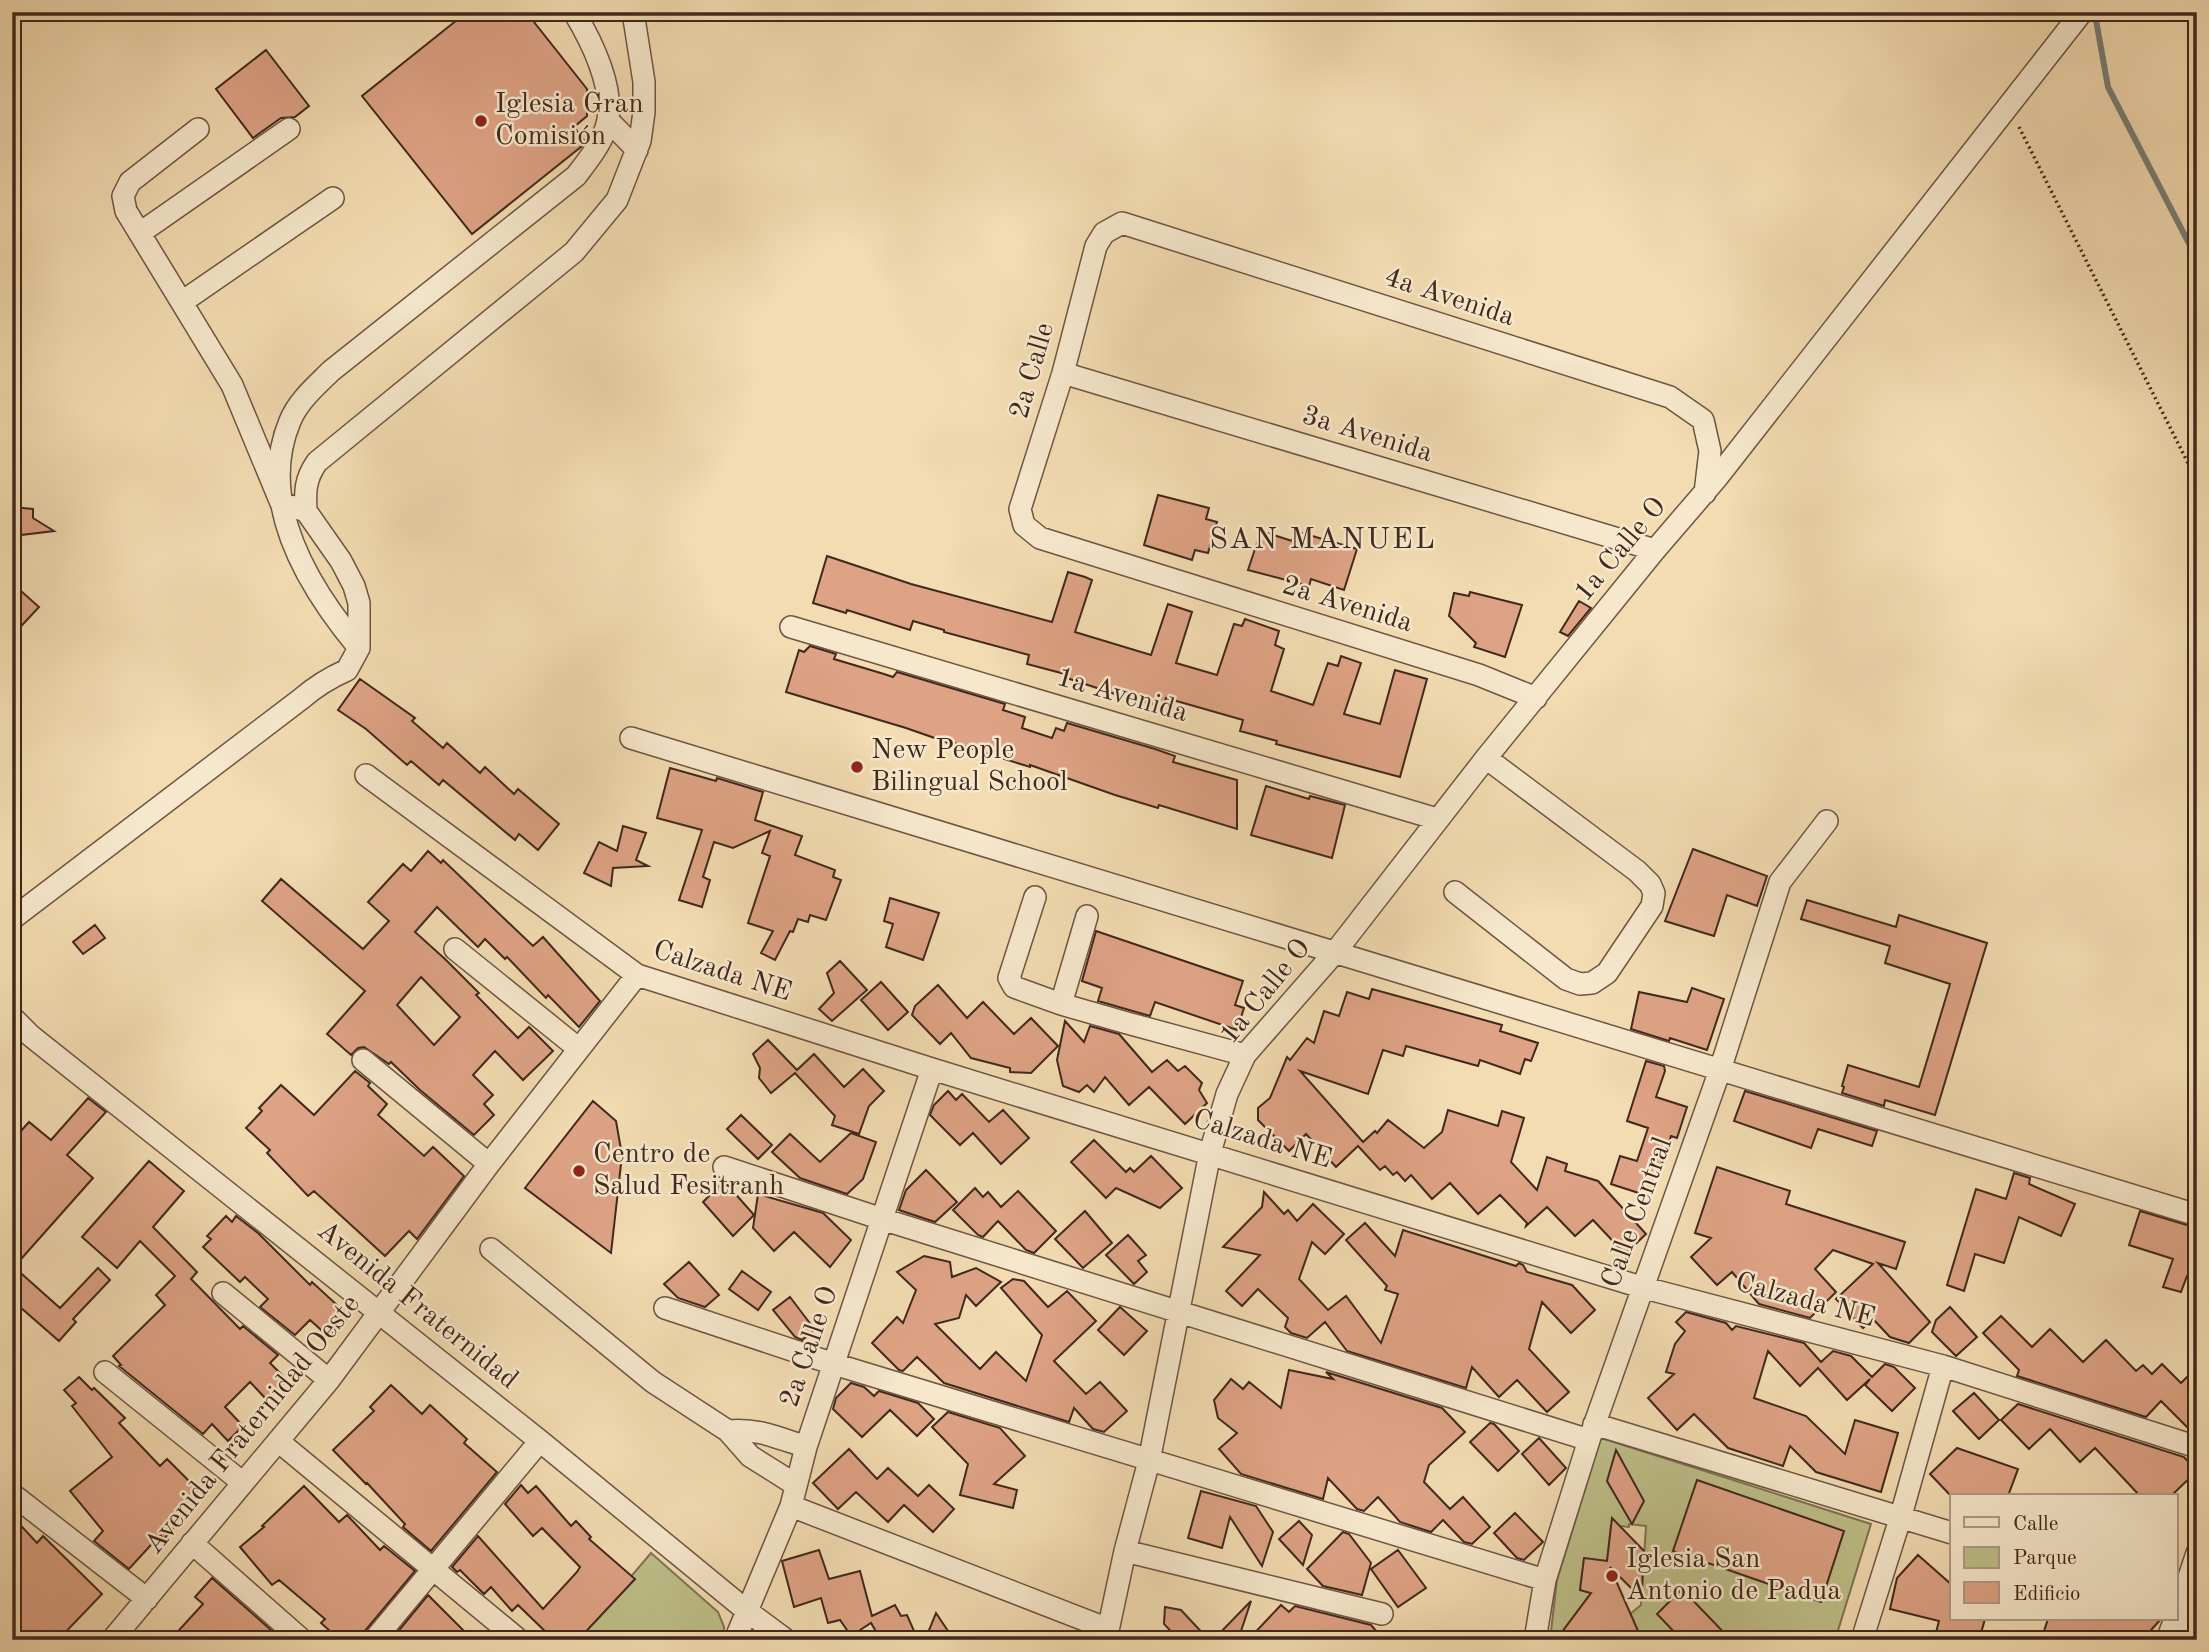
<svg xmlns="http://www.w3.org/2000/svg" width="2209" height="1652" viewBox="0 0 2209 1652" font-family="'Old Standard TT',serif">
	<style>
		.green { fill: #bebf89; stroke: #7f7453; stroke-width: 2 }
		.lines { fill: none; stroke-linecap: round; stroke-linejoin: round }
		.stream { stroke: #788078; stroke-width: 6 }
		.building { fill: #dea385; stroke: #40281d; stroke-width: 2; fill-rule: evenodd }
		.minor-casing { stroke: #6d5542; stroke-width: 24 }
		.path { stroke: #40281d; stroke-width: 3.5; stroke-dasharray: 2 3.5; stroke-linecap: butt }
		.minor { stroke: #f7e8cd; stroke-width: 21 }
		.poi-dot { fill: #8f2418; stroke: #f7e8cd; stroke-width: 2.5 }
		.labels { text-anchor: middle; dominant-baseline: central; stroke-width: 5; stroke-linejoin: round; paint-order: stroke }
		.poi-label { font-size: 28px; fill: #40281d; stroke: #f7e8cd; text-anchor: start }
		.street-label { font-size: 28px; fill: #40281d; stroke: #f7e8cd }
		.neighbourhood-label { font-size: 30px; letter-spacing: 2px; fill: #40281d; stroke: #f7e8cd }
	</style>
	<rect width="100%" height="100%" fill="#f3dcb2"/>
	<filter id="stains"><feTurbulence type="fractalNoise" baseFrequency=".00286" numOctaves="4"/><feColorMatrix values="0 0 0 0 .2 0 0 0 0 .09 0 0 0 0 .02 0 0 0 .5 -.17"/></filter>
	<radialGradient id="worn" r=".72"><stop offset=".6" stop-color="#630" stop-opacity="0"/><stop offset="1" stop-color="#630" stop-opacity=".3"/></radialGradient>
	<path class="green" d="M1601 1438 1871 1524 1835 1640H1640L1630 1614 1641 1605 1646 1526 1629 1524V1527L1611 1525 1607 1561 1584 1558 1580 1590 1591 1593 1562 1632 1568 1640H1550L1557 1580Z
		M651 1553 718 1612 724 1627 723 1640H577Z"/>
	<g class="lines">
		<path class="stream" d="M2096 20 2108 87 2197 259"/>
	</g>
	<path class="building" d="M467 12H526L587 89V116L574 127 585 141 582 146 472 234 362 96Z
		M266 50 309 106 295 117 281 118 253 138 216 89Z
		M1158 495 1209 508 1206 519 1217 522 1208 553 1195 550 1192 560 1144 545Z
		M12 507 33 509V518L54 531 12 536Z
		M1261 531 1292 541 1295 531 1357 549 1344 590 1311 579 1309 586 1248 570Z
		M827 556 911 584 1052 622 1068 572 1085 577 1092 580 1075 632 1151 655 1168 604 1192 612 1176 663 1217 675 1234 624 1242 626 1245 619 1279 631 1275 645 1284 649 1271 691 1313 705 1328 663 1338 666 1341 656 1361 663 1344 714 1380 724 1395 670 1427 679 1400 777 1276 744 1277 741 1240 731 1243 720 1166 698 1163 707 1112 693 1064 677 1065 674 1027 664 1029 655 944 632V630L913 621 910 630 847 610 846 613 813 603Z
		M12 583 39 607 12 636Z
		M1470 592 1522 605 1505 657 1474 647 1476 643 1449 616 1454 593 1469 596Z
		M1579 601 1591 608 1568 636 1560 632Z
		M810 646 836 654 834 659 884 674 893 677 897 672 1005 704 1003 710 1025 717 1022 728 1052 738 1056 728 1064 731 1067 723 1155 749 1175 756 1173 762 1237 780V829L1159 805 1158 808 1115 795 1030 765V767L954 743 951 746 946 742 906 728 786 692 799 650 804 652Z
		M360 679 415 718 412 721 443 748 447 743 480 773 485 767 514 794 518 789 559 824 538 850 519 834 515 840 443 780 439 785 411 761 407 765 366 729 338 710Z
		M670 768 716 781 717 778 763 792 755 820 802 836 795 855 835 870 833 877 841 880 826 920 810 915 808 922 798 919 793 932 790 931 775 960 761 953 773 931 748 923 770 856 762 853 770 831 733 848 714 842 703 877 710 880 702 907 679 900 702 830 657 818Z
		M1266 786 1309 799 1310 796 1345 805 1332 858 1251 835Z
		M623 826 646 833 636 860 648 866 613 868 611 886 584 873 599 842 617 851Z
		M1693 849 1767 876 1757 906 1727 895 1714 936 1665 921Z
		M428 851 441 863 443 860 533 946 543 937 600 1001 579 1027 548 995 546 998 507 957 505 959 485 939 478 947 437 907 415 932 445 959 479 993 476 995 518 1038 529 1027 553 1051 523 1080 495 1051 473 1075 493 1095 484 1104 494 1115 474 1135 420 1090 391 1062 389 1064 364 1047 358 1048 351 1055 327 1034 365 991 262 901 281 879 363 949 389 921 368 902 403 864 411 871ZM421 977 460 1017 434 1045 397 1005Z
		M890 898 939 913 923 960 886 947 893 924 884 921Z
		M1807 900 1896 927 1899 915 1987 943 1935 1115 1885 1100 1884 1106 1842 1093 1844 1087 1842 1086 1848 1065 1919 1087 1950 984 1885 963 1890 946 1801 919Z
		M95 925 105 938 83 954 73 942Z
		M1096 931 1243 981 1235 1005 1244 1008 1237 1030 1155 1002 1150 1016 1098 1001 1102 988 1082 981Z
		M840 961 867 990 832 1021 819 1009 834 993 827 973Z
		M881 982 908 1012 888 1030 861 1000Z
		M938 985 967 1018 983 1002 1014 1034 1031 1018 1058 1046 1031 1073 1010 1072V1068L971 1058 951 1033 940 1044 912 1015 915 1006Z
		M1692 988 1724 999 1707 1050 1670 1038 1669 1041 1631 1029 1639 992 1687 1002Z
		M1372 989 1502 1025 1500 1031 1538 1043 1531 1061 1525 1059 1520 1074 1480 1060 1478 1066 1406 1046 1403 1056 1383 1050 1368 1094 1300 1071 1363 1142 1375 1131 1377 1133 1388 1120 1424 1148 1442 1132 1448 1110 1498 1126 1502 1111 1524 1118 1511 1162 1537 1190 1547 1157 1567 1164 1565 1171 1598 1181 1646 1234 1625 1254 1593 1220 1575 1236 1547 1207 1526 1226 1527 1223 1500 1195 1478 1214 1450 1183 1432 1199 1411 1175 1405 1181 1397 1172 1393 1175 1385 1166 1380 1170 1358 1146 1336 1167 1306 1134 1289 1151 1258 1120V1108L1270 1098 1287 1057 1290 1060 1307 1038 1314 1043 1324 1011 1339 1016 1347 992 1369 999Z
		M1065 1021 1084 1042 1090 1026 1119 1034 1152 1072 1167 1060 1178 1071 1185 1066 1202 1083 1199 1090 1207 1103 1185 1124 1149 1087 1129 1105 1105 1077 1094 1092 1087 1085 1079 1092 1063 1086 1057 1060Z
		M768 1040 797 1070 814 1054 844 1087 863 1069 884 1091 869 1106 859 1134 832 1125 835 1116 795 1073 771 1093 759 1078 760 1068 753 1054Z
		M1646 1061 1664 1066 1665 1071 1656 1097 1687 1107 1677 1138 1671 1136 1651 1197 1611 1184 1620 1156 1637 1161 1648 1128 1627 1121Z
		M355 1071 370 1083 368 1086 387 1104 378 1115 424 1156 433 1147 464 1176 417 1239 409 1231 385 1256 314 1191 308 1196 267 1153 270 1150 246 1128 262 1111 259 1108 281 1085 314 1115Z
		M948 1091 956 1100 962 1094 989 1122 1003 1110 1029 1138 1001 1164 973 1133 960 1145 930 1115 934 1105Z
		M1745 1091 1877 1131 1872 1146 1818 1129 1811 1148 1734 1121Z
		M88 1098 106 1112 67 1155 93 1178 14 1267 60 1308 98 1268 110 1280 73 1319 76 1322 59 1341 12 1300V1141L29 1122 51 1140Z
		M593 1101 616 1121 622 1155 611 1253 525 1188Z
		M741 1115 772 1145 758 1159 727 1129Z
		M851 1133 876 1142 863 1179 847 1194 800 1178 772 1152 790 1134 820 1162Z
		M1094 1140 1126 1172 1130 1168 1134 1172 1151 1156 1182 1188 1160 1208 1116 1188 1106 1198 1071 1162Z
		M149 1161 184 1191 153 1227 197 1272 191 1279 240 1329 243 1326 278 1355 270 1363 287 1380 267 1400 250 1382 225 1407 243 1426 228 1441 212 1424 203 1434 119 1366 121 1365 113 1356 165 1305 156 1295 175 1276 140 1241 117 1268 82 1237Z
		M1717 1167 1790 1191 1786 1204 1905 1242 1896 1269 1878 1263 1930 1322 1909 1343 1890 1337 1873 1319 1863 1328 1836 1299 1873 1264 1833 1250 1815 1269 1836 1292 1810 1318 1759 1304 1732 1272 1717 1285 1691 1257 1711 1238 1695 1233Z
		M926 1170 957 1202 935 1222 899 1210 906 1190Z
		M2014 1173 2030 1178 2029 1184 2075 1204 2061 1236 2019 1217 2004 1263 1975 1254 1964 1291 1947 1285 1976 1189 2006 1199Z
		M724 1181 754 1215 733 1236 703 1202Z
		M975 1188 983 1197 988 1192 1001 1207 1018 1191 1056 1231 1034 1253 1026 1250 998 1221 983 1237 978 1235 953 1210Z
		M1264 1192 1284 1214 1288 1210 1297 1221 1313 1204 1344 1234 1325 1254 1312 1242 1299 1279 1328 1310 1346 1296 1381 1343 1398 1294 1385 1290 1387 1286 1346 1240 1365 1223 1395 1256 1403 1230 1516 1266 1519 1263 1523 1265 1527 1272 1572 1285 1595 1310 1571 1333 1542 1302 1529 1349 1569 1392 1547 1412 1517 1380 1499 1397 1472 1367 1466 1388 1347 1351 1325 1322 1307 1338 1291 1333 1285 1327 1288 1318 1258 1289 1242 1306 1226 1291 1260 1255 1223 1247 1262 1207Z
		M758 1194 823 1213 851 1240 830 1267 794 1232 774 1251 753 1228Z
		M1085 1211 1112 1243 1083 1268 1055 1239Z
		M2140 1211 2197 1228V1279L2187 1276 2181 1292 2163 1287 2173 1259 2129 1245Z
		M226 1216 232 1222 236 1216 258 1233 310 1285 312 1282 349 1316 329 1337 310 1320 295 1335 260 1307 268 1299 245 1277 240 1282 203 1247 211 1239 207 1236Z
		M1128 1235 1146 1255 1138 1261 1147 1272 1134 1284 1106 1255Z
		M924 1256 950 1262 952 1277 976 1268 1001 1282 976 1306 966 1295 959 1318 935 1324 980 1369 996 1352 1026 1381 1042 1335 1001 1288 1013 1279 1024 1281 1048 1307 1067 1291 1096 1321 1054 1361 1086 1394 1100 1382 1127 1411 1104 1432 1093 1429 1074 1408 1069 1422 944 1383 917 1357 903 1371 899 1370 872 1343 897 1317 903 1323 916 1290 897 1272Z
		M689 1262 719 1295 705 1307 678 1298 664 1284Z
		M742 1271 771 1292 758 1310 729 1289Z
		M790 1297 815 1330 802 1340 795 1337 773 1310Z
		M1120 1307 1147 1331 1124 1355 1098 1330Z
		M1950 1307 1977 1337 1956 1356 1932 1332 1936 1320Z
		M1686 1312 1726 1323 1732 1330 1736 1326 1804 1343 1821 1362 1833 1351 1851 1356 1872 1377 1885 1364 1894 1367 1915 1388 1892 1411 1865 1385 1870 1379 1847 1400 1818 1368 1800 1386 1768 1351 1754 1398 1806 1416 1845 1454 1855 1420 1898 1433 1881 1492 1816 1472 1790 1446 1783 1466 1728 1448 1694 1414 1677 1430 1648 1398 1674 1374 1666 1372 1675 1344 1685 1331 1676 1322Z
		M2001 1316 2032 1347 2050 1329 2083 1362 2106 1340 2136 1371 2143 1365 2152 1374 2162 1364 2181 1383 2197 1367V1433L2192 1432 2161 1401 2146 1417 2017 1376 2019 1370 1983 1333Z
		M1289 1370 1333 1379 1326 1372 1442 1408 1465 1432 1429 1465 1424 1482 1450 1509 1463 1497 1490 1527 1472 1544 1464 1542 1443 1520 1431 1532 1400 1522 1378 1497 1364 1511 1357 1509 1328 1478 1323 1499 1241 1474 1219 1449 1237 1433 1218 1418 1214 1400 1231 1379 1243 1389 1249 1382 1281 1408Z
		M79 1377 92 1390 94 1388 125 1418 119 1423 160 1466 167 1459 198 1490 169 1520 175 1526 164 1539 160 1535 129 1569 94 1541 103 1531 70 1491 112 1457 72 1406 76 1403 64 1390Z
		M851 1383 864 1387 874 1396 879 1391 918 1403 934 1419 917 1436 890 1410 862 1437 833 1409 836 1398Z
		M391 1385 422 1414 430 1405 467 1439 464 1443 497 1472 431 1551 403 1527 405 1524 367 1483 366 1484 333 1450 374 1411 370 1407Z
		M1974 1393 1999 1420 1979 1439 1953 1411Z
		M2018 1404 2184 1457 2197 1471 2171 1496H2140L2095 1448 2080 1462 2050 1429 2029 1449 2001 1420Z
		M948 1412 1000 1428 1025 1456 994 1484 1017 1490 1013 1508 960 1495 968 1464 932 1427Z
		M1490 1423 1494 1424 1519 1451 1498 1471 1470 1442Z
		M1539 1438 1566 1468 1549 1485 1522 1454Z
		M1957 1448 2018 1469 2008 1496H1951L1930 1474Z
		M849 1449 877 1479 888 1468 918 1496 929 1485 954 1509 933 1532 904 1505 888 1522 856 1492 838 1509 813 1483Z
		M1616 1450 1644 1501 1632 1524 1607 1481Z
		M1697 1480 1844 1531 1821 1602 1673 1551Z
		M521 1485 528 1493 536 1486 571 1526 576 1521 591 1537 589 1539 635 1579 578 1640H554L518 1605 512 1611 491 1587 484 1594 460 1570 457 1572 452 1567 478 1536 543 1609 577 1572 580 1567 542 1528 533 1536 505 1504Z
		M304 1486 339 1522 347 1515 380 1550 384 1546 415 1571 364 1632 361 1640H340L321 1623 325 1619 279 1580 272 1585 240 1547 264 1527 262 1526Z
		M1201 1491 1256 1506 1273 1532 1262 1566 1230 1517 1222 1548 1188 1538Z
		M1515 1513 1543 1542 1524 1560 1517 1558 1494 1533Z
		M12 1516 37 1543 43 1536 102 1594 58 1640H12Z
		M1612 1518 1644 1551 1642 1588H1631L1610 1567 1642 1640H1568L1562 1632 1591 1593 1580 1590 1584 1558 1607 1561Z
		M1299 1521 1312 1535 1303 1565 1279 1539Z
		M1343 1532 1349 1534 1371 1563 1362 1595 1323 1586 1307 1569Z
		M819 1550 829 1579 860 1571 872 1616 895 1605 901 1616 907 1615 918 1640H881L871 1623 851 1636 840 1620 828 1623 821 1598 794 1607 782 1561Z
		M1398 1550 1426 1588 1398 1607 1371 1569Z
		M1918 1555 1952 1585V1619H1985L1979 1640H1934L1939 1621 1890 1609 1897 1578Z
		M212 1578 271 1630 281 1640H170L203 1604 195 1597Z
		M1682 1589 1731 1640H1682L1657 1614Z
		M428 1595 473 1640H391Z
		M1251 1601 1238 1640H1213Z
		M1281 1605 1289 1612 1295 1606 1371 1625 1384 1640H1248Z
		M1165 1607 1181 1610 1209 1640H1179L1164 1624Z
		M936 1613 954 1640H925Z
		M2048 1619H2161L2142 1640H2041Z"/>
	<g class="lines">
		<defs>
			<path id="minor" d="M608 120 637 150
				M140 233 289 129
				M182 302 333 198
				M1063 373 1655 550
				M306 511C305 491 305 479 317 462L574 252 617 200 640 141 644 112V82L633 12
				M791 627 1437 819
				M359 648C308 587 256 502 290 421 298 401 316 386 331 371L576 176C589 159 604 141 608 120 613 84 592 42 574 12
				M1536 698 1479 675 1040 538 1024 525 1020 509 1063 373 1096 246 1104 233 1122 223 1670 397 1703 420 1710 451 1705 493
				M631 738 2197 1215
				M366 775 637 975 932 1069 1641 1287 1943 1366 2197 1447
				M1455 892 1566 979 1580 984 1592 983 1607 973 1652 906 1654 893 1650 884 1637 871 1486 758
				M1035 897 1009 978 1014 987 1061 1004 1127 1023 1245 1055
				M12 919 301 699C316 686 329 678 347 670L359 648V603L354 586 341 561 306 511 281 503 232 385 126 211 123 196 130 182 198 129
				M455 949 579 1049
				M1061 1004 1087 916
				M12 1017 31 1036 540 1441 747 1611 786 1640
				M363 1060 489 1164
				M724 1167 882 1219 1589 1440
				M491 1249 653 1382 728 1431 750 1456 796 1485
				M223 1293 329 1380
				M665 1308 834 1364 1545 1580
				M105 1372 243 1483
				M1594 1424 1952 1533
				M728 1431C758 1428 778 1438 806 1447
				M278 1441 519 1640
				M12 1494 147 1599
				M791 1506 1108 1629
				M192 1543 302 1640
				M1125 1551 1382 1614
				M2176 1616 2197 1553
				M2176 1619 2197 1626
				M112 1640 329 1380 489 1164 637 975
				M374 1640 540 1441
				M735 1640 791 1506 806 1447 932 1069
				M1106 1640 1125 1551 1149 1461 1210 1153 1227 1094 1245 1055 1336 951 1486 758 1655 550 1716 479 2082 12
				M1535 1640 1545 1580 1589 1440 1720 1070 1780 882 1827 821
				M1862 1640 1900 1519 1943 1366
				M2167 1640 2175 1619"/>
		</defs>
		<use href="#minor" class="minor-casing"/>
		<path class="path" d="M2019 127 2197 481"/>
		<use href="#minor" class="minor"/>
	</g>
	<g class="poi-dot">
		<circle cx="481" cy="121" r="7"/>
		<circle cx="857" cy="767" r="7"/>
		<circle cx="579" cy="1171" r="7"/>
		<circle cx="1612" cy="1576" r="7"/>
	</g>
	<g class="labels">
		<g class="poi-label">
			<text x="495" y="105">Iglesia Gran<tspan x="495" dy="32">Comisión</tspan></text>
			<text x="871" y="751">New People<tspan x="871" dy="32">Bilingual School</tspan></text>
			<text x="593" y="1155">Centro de<tspan x="593" dy="32">Salud Fesitranh</tspan></text>
			<text x="1626" y="1560">Iglesia San<tspan x="1626" dy="32">Antonio de Padua</tspan></text>
		</g>
		<g class="street-label">
			<text transform="translate(1449 298) rotate(18)">4a Avenida</text>
			<text transform="translate(1033 371) rotate(-74)">2a Calle</text>
			<text transform="translate(1367 435) rotate(17)">3a Avenida</text>
			<text transform="translate(1621 550) rotate(-50)">1a Calle O</text>
			<text transform="translate(1347 605) rotate(17)">2a Avenida</text>
			<text transform="translate(1122 696) rotate(16)">1a Avenida</text>
			<text transform="translate(722 972) rotate(18)">Calzada NE</text>
			<text transform="translate(1266 992) rotate(-51)">1a Calle O</text>
			<text transform="translate(1262 1140) rotate(17)">Calzada NE</text>
			<text transform="translate(1638 1213) rotate(-70)">Calle Central</text>
			<text transform="translate(1805 1301) rotate(15)">Calzada NE</text>
			<text transform="translate(417 1306) rotate(39)">Avenida Fraternidad</text>
			<text transform="translate(810 1347) rotate(-71)">2a Calle O</text>
			<text transform="translate(253 1425) rotate(-51)">Avenida Fraternidad Oeste</text>
		</g>
		<g class="neighbourhood-label">
			<text x="1323" y="540">SAN MANUEL</text>
		</g>
	</g>
	<rect width="2209" height="1652" fill="none" stroke="#f3dcb2" stroke-width="42"/>
	<rect x="14" y="14" width="2181" height="1624" fill="none" stroke="#40281d" stroke-width="3.5"/>
	<rect x="21" y="21" width="2167" height="1610" fill="none" stroke="#40281d" stroke-width="2"/>
	<rect x="1950" y="1494" width="228" height="126" fill="#f7e8cd" stroke="#ae9b87" stroke-width="2"/>
	<rect x="1964" y="1517" width="35" height="10" fill="#f7e8cd" stroke="#ae9b87" stroke-width="2"/>
	<text x="2013" y="1530" font-size="21" fill="#40281d">Calle</text>
	<rect x="1964" y="1547" width="35" height="21" fill="#bebf89" stroke="#ae9b87" stroke-width="2"/>
	<text x="2013" y="1564" font-size="21" fill="#40281d">Parque</text>
	<rect x="1964" y="1582" width="35" height="21" fill="#dea385" stroke="#ae9b87" stroke-width="2"/>
	<text x="2013" y="1600" font-size="21" fill="#40281d">Edificio</text>
	<rect width="100%" height="100%" filter="url(#stains)"/>
	<rect width="100%" height="100%" fill="url(#worn)"/>
</svg>
